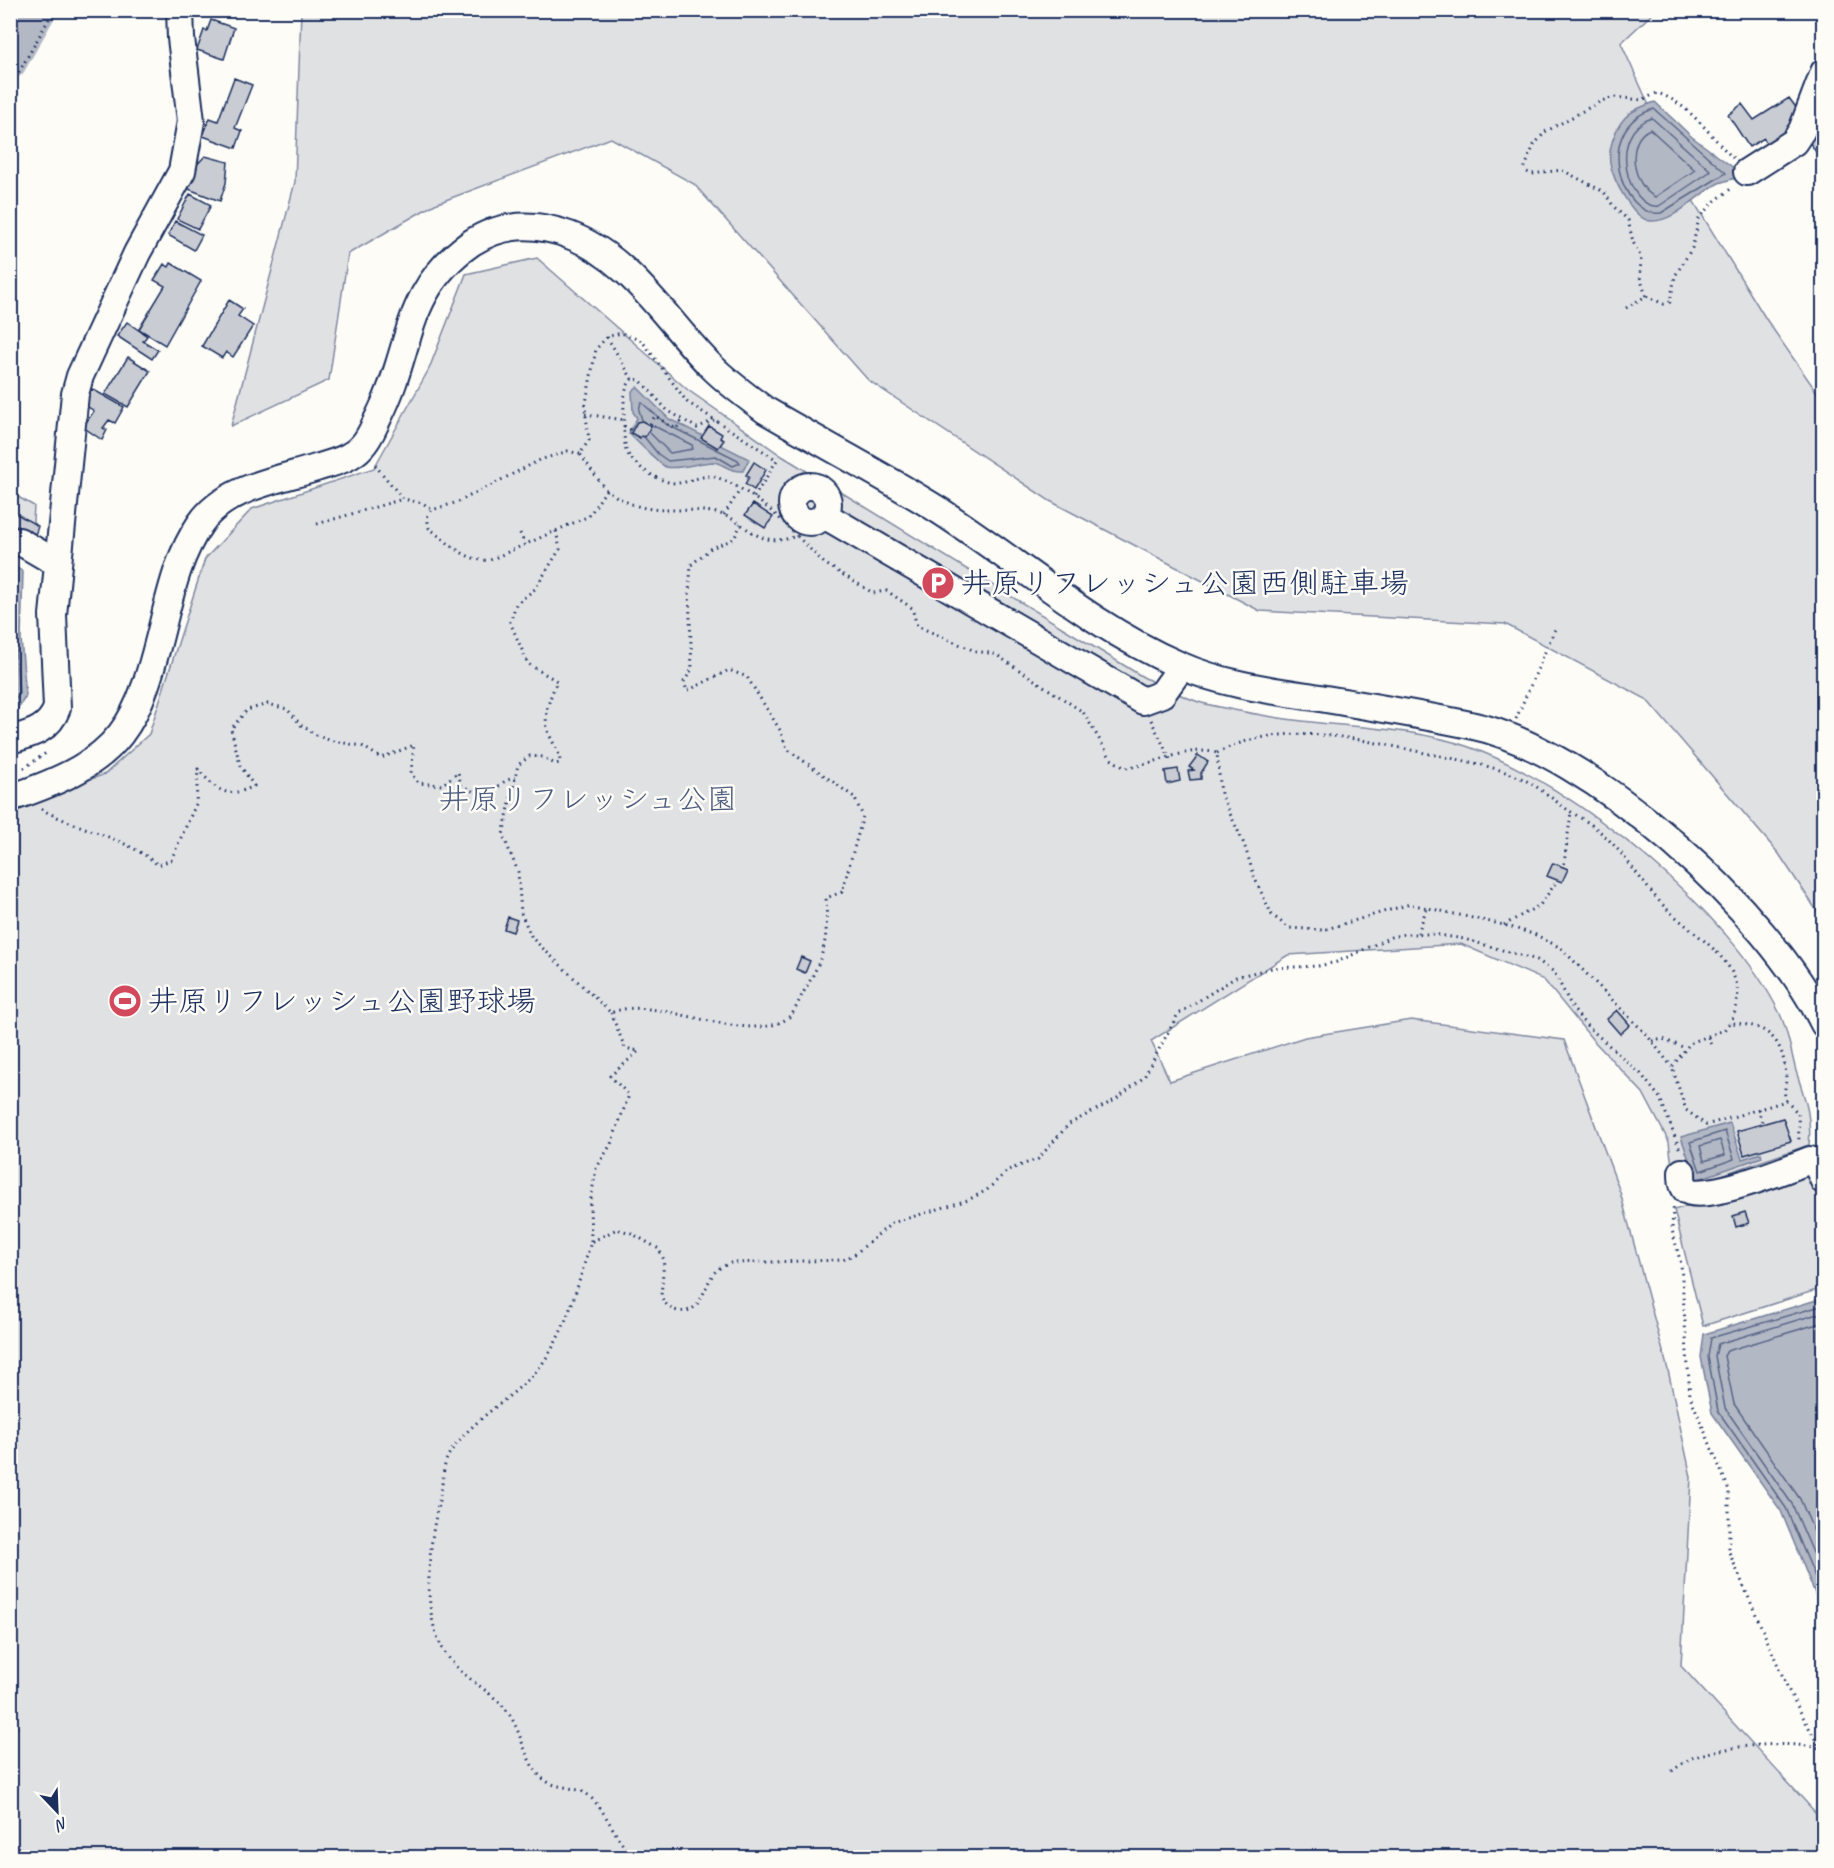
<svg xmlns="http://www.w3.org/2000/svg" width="1834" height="1868" viewBox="0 0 1834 1868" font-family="Caveat,'Klee One',sans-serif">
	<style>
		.green { fill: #e0e1e3; stroke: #7e88a0; stroke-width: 1.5 }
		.water { fill: #b3b8c5; stroke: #76819c; stroke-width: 1.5 }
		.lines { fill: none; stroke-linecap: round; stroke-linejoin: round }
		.shore { stroke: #586687; stroke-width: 1.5 }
		.river { stroke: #b3b8c5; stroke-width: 33 }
		.building { fill: #c9ccd3; stroke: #1b2f5e; stroke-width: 1.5 }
		.minor-casing { stroke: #1b2f5e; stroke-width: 30 }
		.path { stroke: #1b2f5e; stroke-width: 3; stroke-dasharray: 1.5 4.5; stroke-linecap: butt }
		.minor { stroke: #fdfcf7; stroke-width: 26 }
		.labels { text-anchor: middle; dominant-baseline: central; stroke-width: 5; stroke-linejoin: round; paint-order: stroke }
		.poi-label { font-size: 30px; fill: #1b2f5e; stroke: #fdfcf7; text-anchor: start }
		.park-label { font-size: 30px; fill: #4c5c7f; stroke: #fdfcf7 }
	</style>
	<rect width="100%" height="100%" fill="#fdfcf7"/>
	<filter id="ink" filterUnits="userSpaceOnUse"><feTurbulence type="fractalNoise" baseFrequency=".0167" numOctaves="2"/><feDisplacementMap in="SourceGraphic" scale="12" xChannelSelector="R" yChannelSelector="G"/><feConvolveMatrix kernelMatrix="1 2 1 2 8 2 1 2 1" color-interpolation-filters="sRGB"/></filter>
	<g filter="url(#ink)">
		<path class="green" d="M301 11H1655L1621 43 1689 194 1766 319 1823 401V920L1779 854 1646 699 1505 624 1260 611 1050 501 868 380 694 184 611 138 435 204 348 254 329 380 231 426 295 182Z
			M537 258 688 390 782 456 1143 677C1162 686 1182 697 1202 703 1225 709 1249 713 1273 717 1337 728 1407 725 1469 747 1574 784 1732 913 1780 1014 1788 1031 1791 1052 1796 1071 1805 1099 1812 1116 1809 1145L1675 1191 1669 1142 1643 1093 1592 1039 1544 980 1461 944 1288 955 1151 1041 1170 1081 1305 1037 1411 1020 1564 1040 1620 1192 1668 1370 1691 1477 1681 1666 1815 1812 1823 1816V1857H11V1731L18 1728 11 1706V808L105 774 149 734 205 559 252 509 374 468 429 369 466 274Z
			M11 493 34 506 31 551 11 539Z
			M1809 1169 1823 1207V1288L1703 1326 1674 1210Z"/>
		<path class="water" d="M1655 102 1692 137 1738 171 1737 178C1731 179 1725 181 1719 183 1698 193 1676 222 1651 221 1633 220 1613 179 1610 163 1608 149 1615 130 1623 120 1631 110 1644 106 1655 102Z
			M637 387 669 419 749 459 743 471C728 472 724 463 713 462 699 462 680 470 666 467 661 465 633 438 629 433L637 418 633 412 632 391Z
			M11 564 23 572 21 639 26 696 11 719Z
			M1730 1123 1742 1159 1761 1153 1762 1157 1696 1180 1681 1137Z
			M1823 1298H1824L1823 1613 1781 1511 1712 1413 1701 1357 1704 1334Z"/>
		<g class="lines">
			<path class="shore" d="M1654 109 1726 173 1661 213C1621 219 1592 127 1654 109Z
				M1652 118 1711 171 1659 206C1628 211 1606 132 1652 118Z
				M1650 129 1695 170 1655 197C1633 187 1624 140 1650 129Z
				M642 420 639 410 641 402 666 424 738 460 740 463 733 466 716 456 668 461 658 454 645 438
				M649 432 670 453 693 449 692 445 650 424
				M10 571 16 576 15 639 19 694 10 708
				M1725 1131 1734 1159 1700 1171 1690 1142Z
				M1720 1140 1725 1155 1704 1161 1700 1146Z
				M1824 1305 1711 1338 1708 1357 1718 1411 1786 1508 1824 1598
				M1824 1312 1718 1344 1715 1356 1725 1408 1792 1504 1824 1578
				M1824 1322 1727 1351 1724 1356 1734 1404 1800 1499 1824 1555"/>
			<path class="river" d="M10 63 40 10"/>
		</g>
		<path class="building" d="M211 20 234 28 224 59 197 50 204 30 207 31Z
			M234 78 252 85 235 128 242 131 236 148 203 136 210 118 218 121Z
			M1789 98 1798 110 1791 135 1769 149 1764 138 1749 147 1728 115 1742 104 1754 120Z
			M1824 125V164L1806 137Z
			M205 156 228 162 226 183 220 201 186 188 192 170Z
			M190 194 211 205 198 229 177 219Z
			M175 221 202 235 194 250 168 235Z
			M171 263 201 281 165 345 139 329 165 286 154 280 164 264 169 267Z
			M229 300 243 309 238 316 253 326 233 357 226 352 222 358 202 346Z
			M127 322 147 336 143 341 158 350 152 359 117 336Z
			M128 357 150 371 128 407 105 394Z
			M92 389 124 407 115 423 109 420 103 428 107 430 102 440 83 427 94 411 88 407 85 411 79 407Z
			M642 421 651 426 645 437 641 436 640 438 631 433 637 422Z
			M709 426 722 434 720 438 724 440 718 448 701 438Z
			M754 462 766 470 754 490 745 484 749 477 746 475Z
			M753 504 773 517 765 528 745 515Z
			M10 510 38 526 35 536 10 523Z
			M1198 755 1208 762 1201 773V779L1190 780 1188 771 1194 770 1189 767Z
			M1178 769 1180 781 1167 784 1165 771Z
			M1553 863 1568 869 1562 882 1547 876Z
			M508 917 517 920 513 932 504 929Z
			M801 957 810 961 805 973 796 969Z
			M1617 1010 1630 1025 1620 1034 1607 1019Z
			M1783 1118 1791 1141 1744 1155 1737 1131Z
			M1745 1212 1749 1223 1736 1227 1733 1216Z"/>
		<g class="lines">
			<defs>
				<path id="minor" d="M1747 172 1794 142 1802 130 1824 72
					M792 504a18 18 0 1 1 36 0a18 18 0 1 1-36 0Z
					M824 515 1143 701 1162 694 1182 666
					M19 541 48 558
					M10 740C31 734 49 730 57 708L53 615 75 394 80 376 137 253 182 171 191 121 181 38 180 10
					M10 798C125 760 138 727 165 615 173 583 181 552 200 524 224 488 277 480 316 468 332 463 351 459 362 446 370 438 374 426 379 416 413 349 402 292 471 243 501 223 535 222 569 235 631 258 667 322 711 366 728 383 746 396 765 410 823 444 883 475 940 511 1019 562 1092 627 1179 665 1222 684 1268 690 1314 697 1366 706 1418 714 1470 725 1592 750 1769 912 1824 1024
					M1682 1172C1682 1177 1682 1186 1686 1190 1702 1203 1790 1168 1810 1160L1816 1163 1824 1181"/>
			</defs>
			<use href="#minor" class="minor-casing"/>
			<path class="path" d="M10 88 54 10
				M1646 296 1640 277 1641 258 1633 242 1628 220 1614 207 1604 192 1562 170 1532 174 1527 172 1525 167 1534 145 1545 132 1601 101 1614 97 1642 100 1657 93C1688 102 1711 137 1733 158
				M1626 308 1646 296 1664 304 1670 302 1675 276 1692 248 1699 219 1715 201 1732 188
				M607 337 632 379
				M585 414 624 420
				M714 420 697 428 667 410 640 380 632 379C622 390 624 408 624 422 624 432 624 441 626 450 632 466 663 485 679 483 691 482 702 474 715 477 741 484 779 515 797 536
				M650 424 655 416 676 429 683 419
				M624 426 631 430
				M580 454 568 451 540 460 458 502 432 510 427 517 429 528C446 541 467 563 490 560L589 516 606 490C648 519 667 506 712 512 749 518 752 551 797 536L824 563 873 593 887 591 912 608 917 626 975 651 995 654 1083 712 1111 759 1125 768C1155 765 1188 745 1217 753L1221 794 1244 844 1255 879 1272 915 1289 928 1323 930 1410 904 1504 925 1536 935 1561 948 1646 1034 1672 1067
				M375 465 403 499 423 503 432 510
				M606 490 580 454 589 440 585 408 596 349 607 337 621 333 642 341 687 402 777 460 753 499
				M724 515 740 490
				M317 524 403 499
				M556 531 560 549 535 589 516 604 510 622 528 664 557 681C550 698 541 718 550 736 554 746 560 752 560 763L555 764 542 757 530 756 518 765 503 835 518 872 521 913 532 938 611 1013C654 992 749 1049 789 1017 795 1012 799 1000 803 993 825 956 828 941 826 898L842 892 863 816 854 797 787 749 780 730 747 677 729 670 687 691 684 682 692 669 689 593 691 565 711 548 734 539 741 524
				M520 533 525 545
				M1516 719 1555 629
				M1151 720 1170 759
				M1217 753C1283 718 1362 740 1430 754 1460 760 1491 765 1518 777 1536 784 1552 799 1568 810 1577 816 1589 822 1598 830 1625 852 1642 885 1667 909 1700 941 1759 969 1730 1023
				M24 768 46 753
				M41 809C79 830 124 836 158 865L171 860 196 804 198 769C216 790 226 800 254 786L240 765 231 729 247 710 268 704 287 709 301 725 318 736 332 741 362 746 381 758 414 745 411 773 418 783 442 785 458 772 461 785C498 807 490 782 515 778
				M1564 864 1571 812
				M1504 925 1540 905 1555 884
				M1418 933 1427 907
				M1708 1037 1712 1048
				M1652 1041 1663 1039 1685 1048
				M1786 1101C1783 1093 1786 1086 1786 1078 1784 1039 1768 1024 1730 1023L1724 1030 1690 1043 1672 1067 1686 1110 1706 1125 1786 1101 1798 1113 1799 1141
				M1758 1109 1762 1122
				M1673 1208 1672 1230 1681 1264 1690 1396 1729 1490V1552L1789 1691 1820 1748
				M591 1241 590 1204 596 1169 611 1144 629 1095 610 1076 639 1051 625 1048 611 1013
				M1672 1771C1678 1767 1685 1761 1692 1758 1726 1745 1788 1740 1824 1749
				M634 1858C615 1840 608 1812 588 1795 577 1786 558 1789 546 1781 525 1767 523 1734 509 1714 495 1693 469 1682 452 1662 416 1621 430 1540 441 1491 443 1481 443 1466 448 1456 467 1424 504 1403 530 1378 564 1344 577 1287 591 1242L617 1229 631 1233 659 1249 664 1260 661 1296C665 1304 669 1309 678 1311 702 1315 703 1286 715 1272 718 1268 726 1265 731 1263L843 1260 855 1254 892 1223 968 1200 987 1190 1008 1170 1038 1159 1069 1124 1115 1100 1144 1077 1178 1014 1236 977 1272 968 1318 966 1337 962 1391 937 1405 934H1433L1464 939 1537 960 1554 972 1573 1009 1586 1025 1641 1074 1660 1098 1680 1150"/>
			<use href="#minor" class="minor"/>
		</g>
	</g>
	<defs>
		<symbol id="parking-disc" viewBox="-11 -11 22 22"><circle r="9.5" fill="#d1495b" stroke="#fdfcf7"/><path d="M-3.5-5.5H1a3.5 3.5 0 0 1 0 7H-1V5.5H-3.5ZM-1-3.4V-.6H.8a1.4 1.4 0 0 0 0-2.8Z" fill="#fff"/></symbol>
		<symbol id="stadium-disc" viewBox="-11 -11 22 22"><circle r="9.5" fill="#d1495b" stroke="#fdfcf7"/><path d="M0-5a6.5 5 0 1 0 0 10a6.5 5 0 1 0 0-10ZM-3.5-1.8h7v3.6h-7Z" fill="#fff"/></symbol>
	</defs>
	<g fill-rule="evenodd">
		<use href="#parking-disc" x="919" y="564" width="38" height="38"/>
		<use href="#stadium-disc" x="106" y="982" width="38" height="38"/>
	</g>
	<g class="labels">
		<g class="poi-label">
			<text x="961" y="583">井原リフレッシュ公園西側駐車場</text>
			<text x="148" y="1001">井原リフレッシュ公園野球場</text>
		</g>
		<g class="park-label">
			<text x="588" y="799">井原リフレッシュ公園</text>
		</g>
	</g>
	<rect width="1834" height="1868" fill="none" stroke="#fdfcf7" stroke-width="36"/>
	<rect x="18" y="18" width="1798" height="1832" fill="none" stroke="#1b2f5e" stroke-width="2" filter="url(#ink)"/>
	<g transform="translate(57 1811) rotate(157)" stroke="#fdfcf7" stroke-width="4.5" paint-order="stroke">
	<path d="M0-4.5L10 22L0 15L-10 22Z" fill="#1b2f5e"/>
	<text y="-9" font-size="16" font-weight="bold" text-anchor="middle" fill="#1b2f5e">N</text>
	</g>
</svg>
